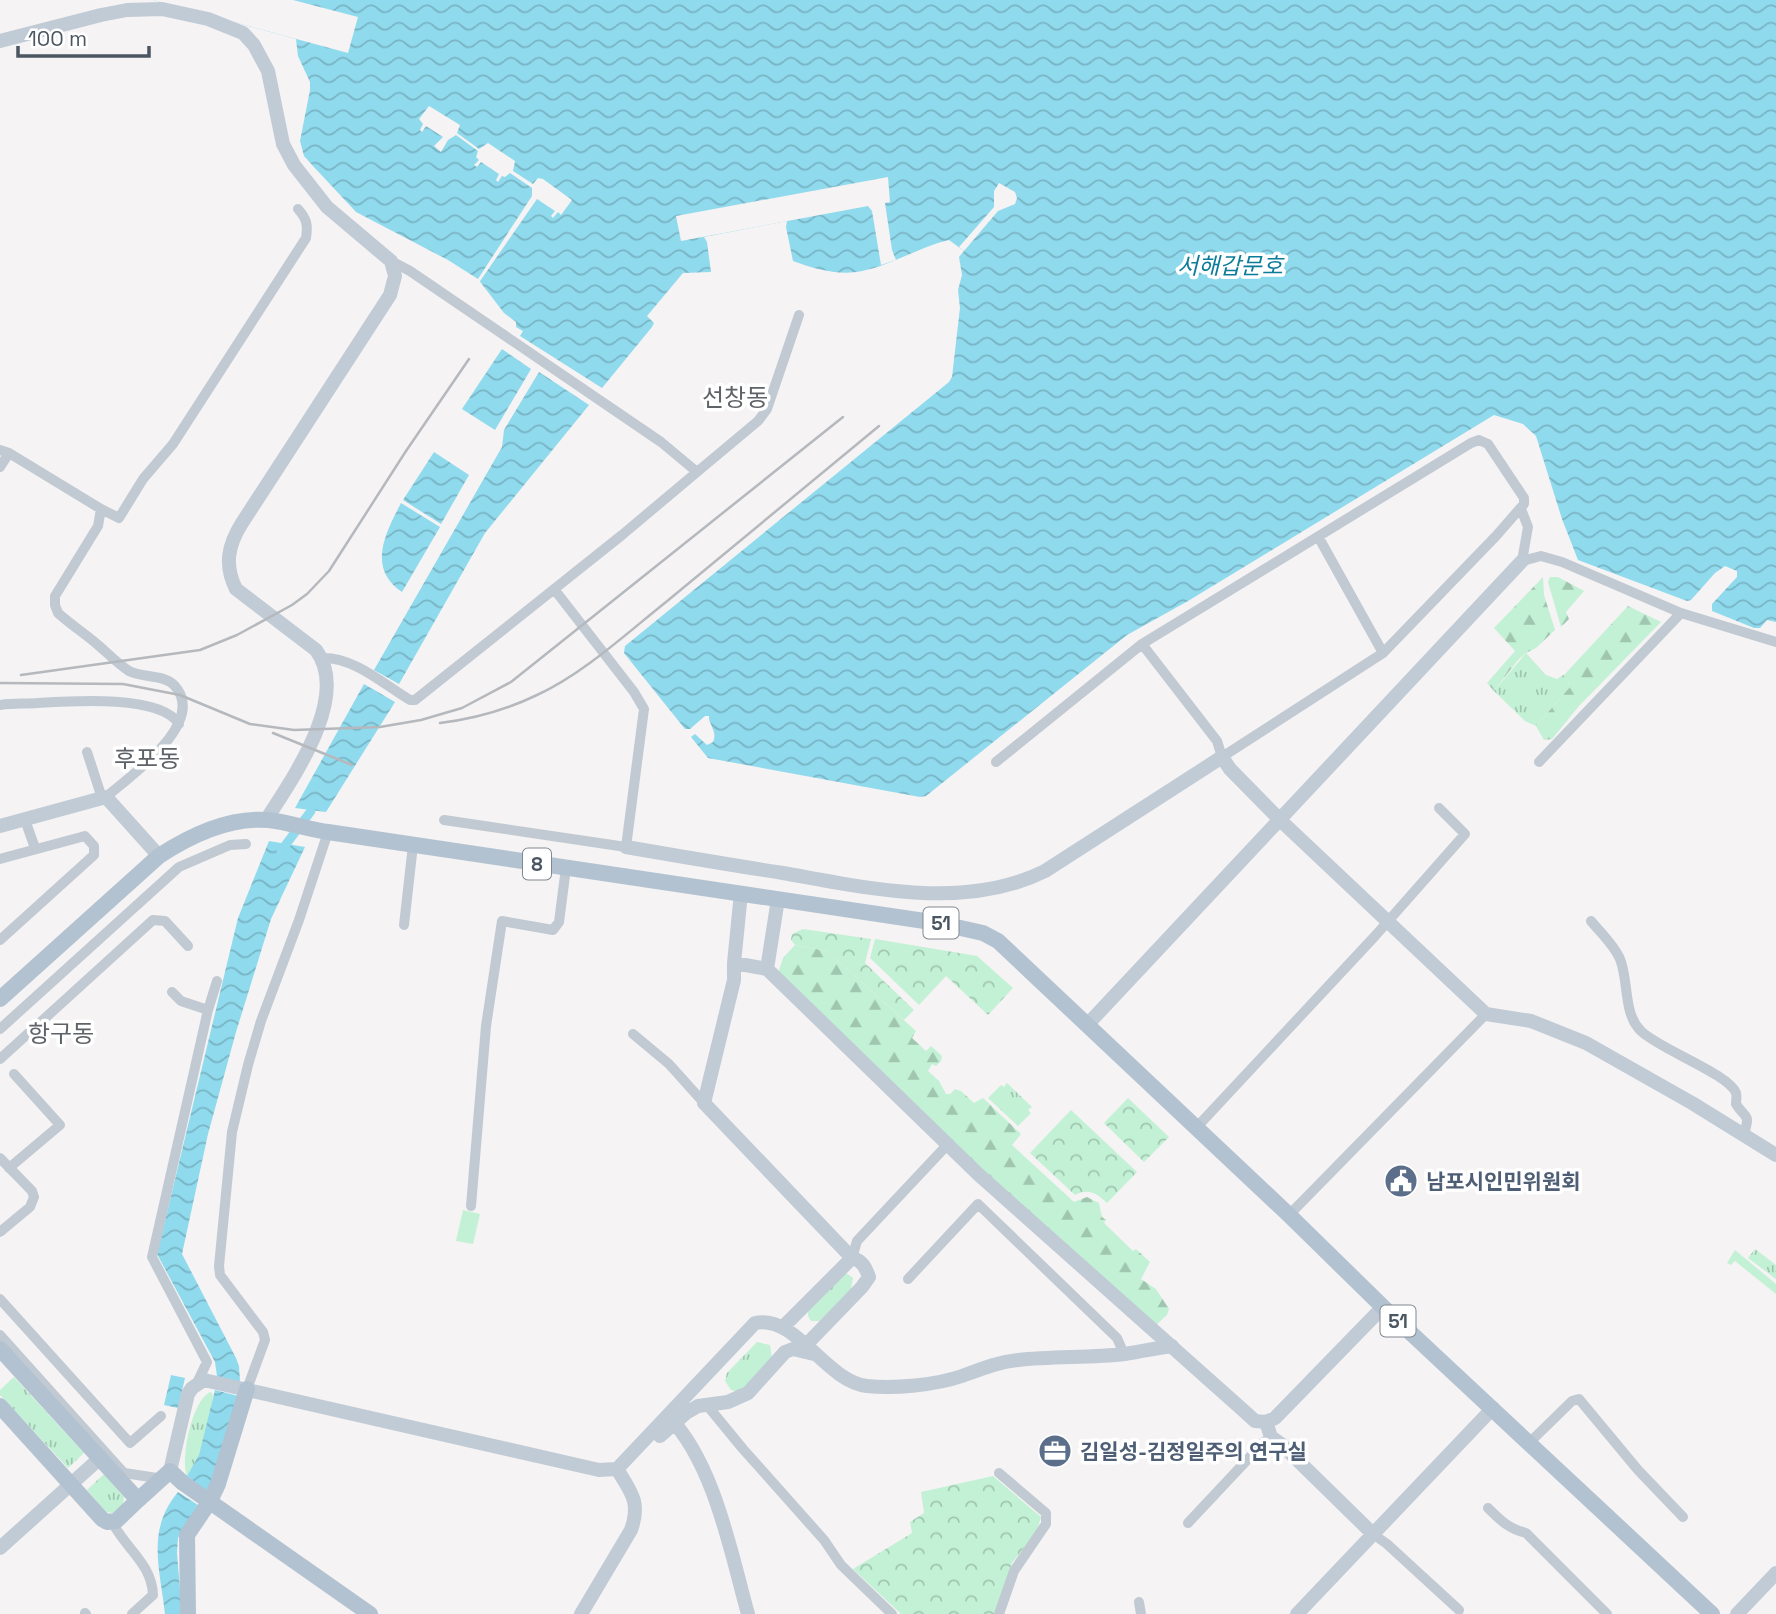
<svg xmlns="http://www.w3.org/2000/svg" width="1776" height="1614" viewBox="0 0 1776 1614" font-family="'Space Grotesk','Noto Sans KR',sans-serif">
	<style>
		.grass { fill: url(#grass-tufts) }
		.forest { fill: url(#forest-firs) }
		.park { fill: url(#park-crowns) }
		.garden { fill: #c3f1d5 }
		.water { fill: url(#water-waves) }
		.pier { fill: #f5f3f3 }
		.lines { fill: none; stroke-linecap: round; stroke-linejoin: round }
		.canal { stroke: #90daee; stroke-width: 9 }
		.street { stroke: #c1cad2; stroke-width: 10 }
		.secondary { stroke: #c1cbd6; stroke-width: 14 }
		.primary { stroke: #b3c2d1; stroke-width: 16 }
		.rail { stroke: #b5b8bd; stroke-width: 2.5 }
		.labels { text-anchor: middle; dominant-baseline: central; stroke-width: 7; stroke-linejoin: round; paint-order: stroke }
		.shield { fill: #fff; stroke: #808990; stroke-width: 2 }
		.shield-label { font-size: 19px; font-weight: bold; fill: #4a5661 }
		.service-label { font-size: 21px; font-weight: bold; fill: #4e5e75; stroke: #fff; text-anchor: start }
		.water-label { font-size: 23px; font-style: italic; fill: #0c7c9b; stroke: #fff }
		.quarter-label { font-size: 24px; fill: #5f6368; stroke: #fff }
	</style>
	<defs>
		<pattern id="grass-tufts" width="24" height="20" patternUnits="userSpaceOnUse" patternTransform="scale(1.75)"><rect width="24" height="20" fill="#c3f1d5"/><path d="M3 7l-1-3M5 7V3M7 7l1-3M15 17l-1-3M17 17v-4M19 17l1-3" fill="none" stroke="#a0c6b0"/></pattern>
		<pattern id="forest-firs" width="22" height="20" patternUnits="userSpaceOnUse" patternTransform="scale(1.75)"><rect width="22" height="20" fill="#c3f1d5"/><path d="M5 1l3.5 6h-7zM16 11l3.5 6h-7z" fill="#a0c6b0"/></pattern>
		<pattern id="park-crowns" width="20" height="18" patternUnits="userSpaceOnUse" patternTransform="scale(1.75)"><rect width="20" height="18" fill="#c3f1d5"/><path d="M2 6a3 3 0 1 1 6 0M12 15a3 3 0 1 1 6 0" fill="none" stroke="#a0c6b0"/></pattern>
		<pattern id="water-waves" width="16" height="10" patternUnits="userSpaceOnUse" patternTransform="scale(1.75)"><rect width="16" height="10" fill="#90daee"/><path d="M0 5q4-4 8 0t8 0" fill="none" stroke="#78b4c4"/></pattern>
	</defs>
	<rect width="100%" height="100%" fill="#f5f3f3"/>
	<path class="grass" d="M1526 653 1546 675 1557 679 1565 674 1570 687 1536 726 1525 721 1494 691Z
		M1007 1083 1032 1107 1028 1110 1031 1113 1018 1126 988 1098 1001 1085 1004 1087Z
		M1755 1249 1776 1265V1279L1748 1258Z
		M1735 1250 1776 1284V1294L1735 1261 1731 1265 1727 1263Z
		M846 1273 853 1278 851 1289 820 1321H811L808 1316V1311Z
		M757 1342 770 1345 772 1358 744 1389 738 1392 731 1390 725 1381 727 1373Z
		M14 1377 84 1453 68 1468 0 1395V1390Z
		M211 1392 213 1395C210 1418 203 1459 187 1476 180 1460 192 1398 211 1392Z
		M104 1474 124 1497 123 1504 113 1513 106 1512 87 1490Z"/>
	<path class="forest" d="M1543 577 1544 595 1555 630 1536 648 1526 653 1518 660 1494 691 1487 683 1515 651 1494 628Z
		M1550 577H1558L1584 591 1566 612 1569 619 1561 627 1548 582Z
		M1628 606 1661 622 1579 706 1552 739 1544 740 1536 726 1570 687 1565 674Z
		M795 945 827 951 916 1031 912 1038 926 1051 931 1046 942 1056 941 1061 936 1066 932 1064 928 1071 939 1081 946 1094H950L955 1089 961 1091 974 1103 983 1098 1021 1134 1012 1145 1074 1202 1087 1197 1099 1203 1102 1217 1106 1220 1104 1223 1133 1251 1136 1249 1150 1262 1141 1279 1156 1289 1169 1309 1167 1315 1155 1326 982 1171 777 976 783 958Z"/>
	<path class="park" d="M803 929 871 939 865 963 914 1010 904 1020 827 951 795 945 791 940 792 934Z
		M875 939 977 956 1013 988 988 1015 946 976 919 1005 870 958Z
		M1128 1098 1169 1137 1144 1162 1104 1123Z
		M1071 1110 1137 1172 1107 1203C1097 1193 1088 1188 1075 1195L1030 1153Z
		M993 1476 1041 1517 1037 1531 1012 1563 995 1614H901L853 1569 912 1533 910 1522 924 1513 921 1492Z"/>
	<path class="garden" d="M463 1210 480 1214 473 1244 456 1241Z"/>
	<path class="water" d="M153 0H1776V622L1767 620 1760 628H1754L1712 611V604L1737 577V571L1725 566 1715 573 1691 600 1687 601 1578 560 1562 519 1536 436 1523 424 1494 415 1188 601 1127 635 926 796 920 797 708 758 691 737 695 734 707 745 713 742C718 731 708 724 709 716H705L690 729H685L624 653 625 646 949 382 952 377 960 308 958 290 962 275 959 257 964 251 949 240C919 247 892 265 862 271 839 276 815 269 793 261L786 227 787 221 704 237 707 242 711 272 683 273 647 316 654 323 652 327 602 388 520 336 523 331 516 327V322L504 313 478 279 448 260 356 212 313 166 304 156 300 141 310 90V82L298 56 296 39Z
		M502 349 531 369 495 430 462 409Z
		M539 372 589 405 485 533 399 684 374 670 502 447 504 430Z
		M434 452 469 475 441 524 403 500Z
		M401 503 440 527 402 592C367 568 385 534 401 503Z
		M364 684 395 702 326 812 295 808Z
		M269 841 305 847 271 919 236 1032 208 1134 182 1254 236 1358 239 1366 240 1382 217 1376 215 1362 157 1254 238 918Z
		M171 1375 185 1378 178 1408 164 1405Z
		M215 1390 238 1396 213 1479 206 1491 187 1476 199 1455Z
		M178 1492 198 1505 178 1538 177 1553 182 1614H165C160 1568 146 1530 178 1492Z"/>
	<path class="pier" d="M153 0H293L358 17 348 53Z
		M429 106 460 125 457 133 479 149 488 143 515 161 513 171 533 184 538 178 543 179 572 200 561 215 558 212 553 218 551 216 555 211 537 199 478 284 476 282 532 196V188L510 173 505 177 502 176 498 182 496 180 499 174 481 162 477 167 474 165 479 160 476 157 478 151 456 135 448 140 441 152 434 146 443 137 426 126 422 132 420 130 423 124 419 119Z
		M888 177 890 202 885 203 892 250 896 260 881 265 872 211 868 206 681 241 676 216Z
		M999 183 1015 192 1017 198 1015 204 998 211 964 251 959 247 994 207V191Z"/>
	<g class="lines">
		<path class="canal" d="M281 851 311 811"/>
		<path class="street" d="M391 261 410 271 661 442 697 472 758 421 767 409 799 315
			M0 450 9 453 101 509 98 526 55 596V605L58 613C69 623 81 631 92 640 105 650 115 662 129 671 142 678 163 674 174 685 209 722 129 777 106 797
			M0 467 9 453
			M101 509 119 518 143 479 173 444 306 238C308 225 307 219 298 209
			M1521 509 1528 527 1522 561 1541 556 1562 562 1681 613 1776 642
			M1319 538 1383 653
			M322 658C354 657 383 684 410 700H415L622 535 697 472
			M0 705C13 703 25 704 38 703 69 701 161 694 179 724
			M87 752 102 798
			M996 762 1142 644 1471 443 1479 440 1488 444 1524 498V504L1496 536 1383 653 1222 757 1217 741 1142 644
			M1539 762 1681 613
			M25 820 35 848
			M444 820 626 847 644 709 634 692 554 589
			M0 859 85 836 94 846V855L0 940
			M1591 921C1600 932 1614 945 1620 959 1629 981 1623 1014 1641 1031 1659 1049 1729 1074 1736 1093 1737 1095 1736 1101 1736 1104 1747 1121 1750 1112 1744 1135
			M404 925 413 845
			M172 992 181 1001 208 1010
			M0 1029 179 867 230 845 246 844
			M633 1034 669 1064 704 1103
			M0 1059 153 920 165 921 188 946
			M1196 1128 1375 936 1465 834 1439 808
			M0 1158 32 1191 34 1197 30 1207 0 1232
			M9 1168 60 1125 14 1074
			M471 1206 486 1026 502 921 553 930 559 922 566 868
			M1289 1215 1486 1014
			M852 1258 857 1241 949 1143
			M908 1279 978 1204 1117 1338 1124 1354
			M0 1299 130 1443 161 1416
			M0 1335 124 1473 157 1478
			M197 1383 207 1362 152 1257 208 1010 217 981
			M247 1389 265 1340 263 1332 220 1275 219 1266 232 1132 248 1065 261 1021 299 920 328 832
			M706 1404 743 1449 824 1540 841 1565 892 1614
			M1530 1442 1572 1401 1579 1399 1638 1470 1683 1517
			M1488 1508C1500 1520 1509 1529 1526 1533L1607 1614
			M112 1522C126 1549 152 1564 153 1595L132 1614
			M1188 1523 1264 1442 1271 1437
			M1373 1534 1387 1544 1459 1610
			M1139 1602 1141 1614
			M85 1613 86 1614
			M999 1614 1014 1571 1046 1524V1513L999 1473"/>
		<path class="secondary" d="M0 41 101 15 127 10 162 9 208 19 243 33 254 45 268 71 283 144 294 165 327 207 391 261 395 276 390 295 242 523C228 545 224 565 236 589L316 650C351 697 292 779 266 820
			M0 826 106 797 159 856
			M626 847C678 856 731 865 783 873 868 888 965 911 1045 871L1222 757 1230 769 1279 819 1486 1014 1531 1021 1586 1043 1692 1103 1776 1155
			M741 893 734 963 767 969 778 899
			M734 963V980L704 1103 852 1258C862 1260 866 1268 869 1277L862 1287 805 1346
			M767 969 978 1174 1244 1411 1255 1421 1266 1422 1271 1437 1281 1444 1373 1534
			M1088 1024 1522 561
			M783 1327 852 1258
			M668 1416C714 1462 731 1553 748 1614
			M1266 1422 1275 1418 1383 1307
			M660 1436 686 1413 698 1406 728 1402 748 1393 785 1352 793 1349 814 1354
			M170 1471 188 1394 192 1388 204 1380 599 1470 617 1469
			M0 1548 99 1459
			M581 1614 631 1530C641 1502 631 1492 617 1469L755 1323C796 1314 825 1381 867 1386 894 1389 936 1385 962 1376 981 1369 998 1362 1018 1360 1053 1356 1089 1358 1125 1354 1140 1352 1156 1348 1172 1346
			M1297 1614 1493 1408
			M1737 1614 1776 1573"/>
		<path class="primary" d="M0 999 159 856C191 835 229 817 268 820 288 822 308 829 328 832L938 923 983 933 998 941 1289 1215 1383 1307 1712 1614
			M0 1349 138 1500 116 1521 107 1522 102 1519 0 1406
			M138 1500 170 1471 183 1483 370 1614
			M188 1614 187 1535 210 1501 218 1484 247 1389"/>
		<path class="rail" d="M21 675 200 650 237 635 292 605 307 594 329 571 406 451 469 359
			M0 683 123 684 180 695 250 724 294 730 380 727 421 720 462 708 511 682 843 417
			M440 723C474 719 506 710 537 695 583 674 627 633 666 602 737 544 808 485 879 426
			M273 733 352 765"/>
	</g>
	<defs>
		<symbol id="civic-disc" viewBox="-11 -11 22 22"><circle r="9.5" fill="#5c6f8a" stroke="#fff"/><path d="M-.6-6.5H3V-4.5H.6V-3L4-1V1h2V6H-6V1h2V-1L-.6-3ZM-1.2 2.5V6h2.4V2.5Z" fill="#fff"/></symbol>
		<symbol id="office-disc" viewBox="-11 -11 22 22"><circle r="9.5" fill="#5c6f8a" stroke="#fff"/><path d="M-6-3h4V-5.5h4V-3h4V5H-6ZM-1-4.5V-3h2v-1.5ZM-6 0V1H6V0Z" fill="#fff"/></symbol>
	</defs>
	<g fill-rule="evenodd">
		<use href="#civic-disc" x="1382" y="1162" width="38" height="38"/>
		<use href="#office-disc" x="1036" y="1432" width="38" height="38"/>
	</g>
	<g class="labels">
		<g class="shield">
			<rect x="523" y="848.5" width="28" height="31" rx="5"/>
			<rect x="923.5" y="907.5" width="35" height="31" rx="5"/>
			<rect x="1380.5" y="1305.5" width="35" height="31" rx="5"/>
		</g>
		<g class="shield-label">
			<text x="537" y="864">8</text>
			<text x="941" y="923">51</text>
			<text x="1398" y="1321">51</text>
		</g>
		<g class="service-label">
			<text x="1426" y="1181">남포시인민위원회</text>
			<text x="1080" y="1451">김일성-김정일주의 연구실</text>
		</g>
		<g class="water-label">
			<text x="1230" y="266">서해갑문호</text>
		</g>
		<g class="quarter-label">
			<text x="735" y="397">선창동</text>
			<text x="147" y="758">후포동</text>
			<text x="61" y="1033">항구동</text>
		</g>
	</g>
	<path d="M18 46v10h131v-10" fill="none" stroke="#4a5661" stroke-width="3.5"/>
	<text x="28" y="46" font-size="21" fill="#4a5661" stroke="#ffffff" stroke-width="5" paint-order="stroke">100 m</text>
</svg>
